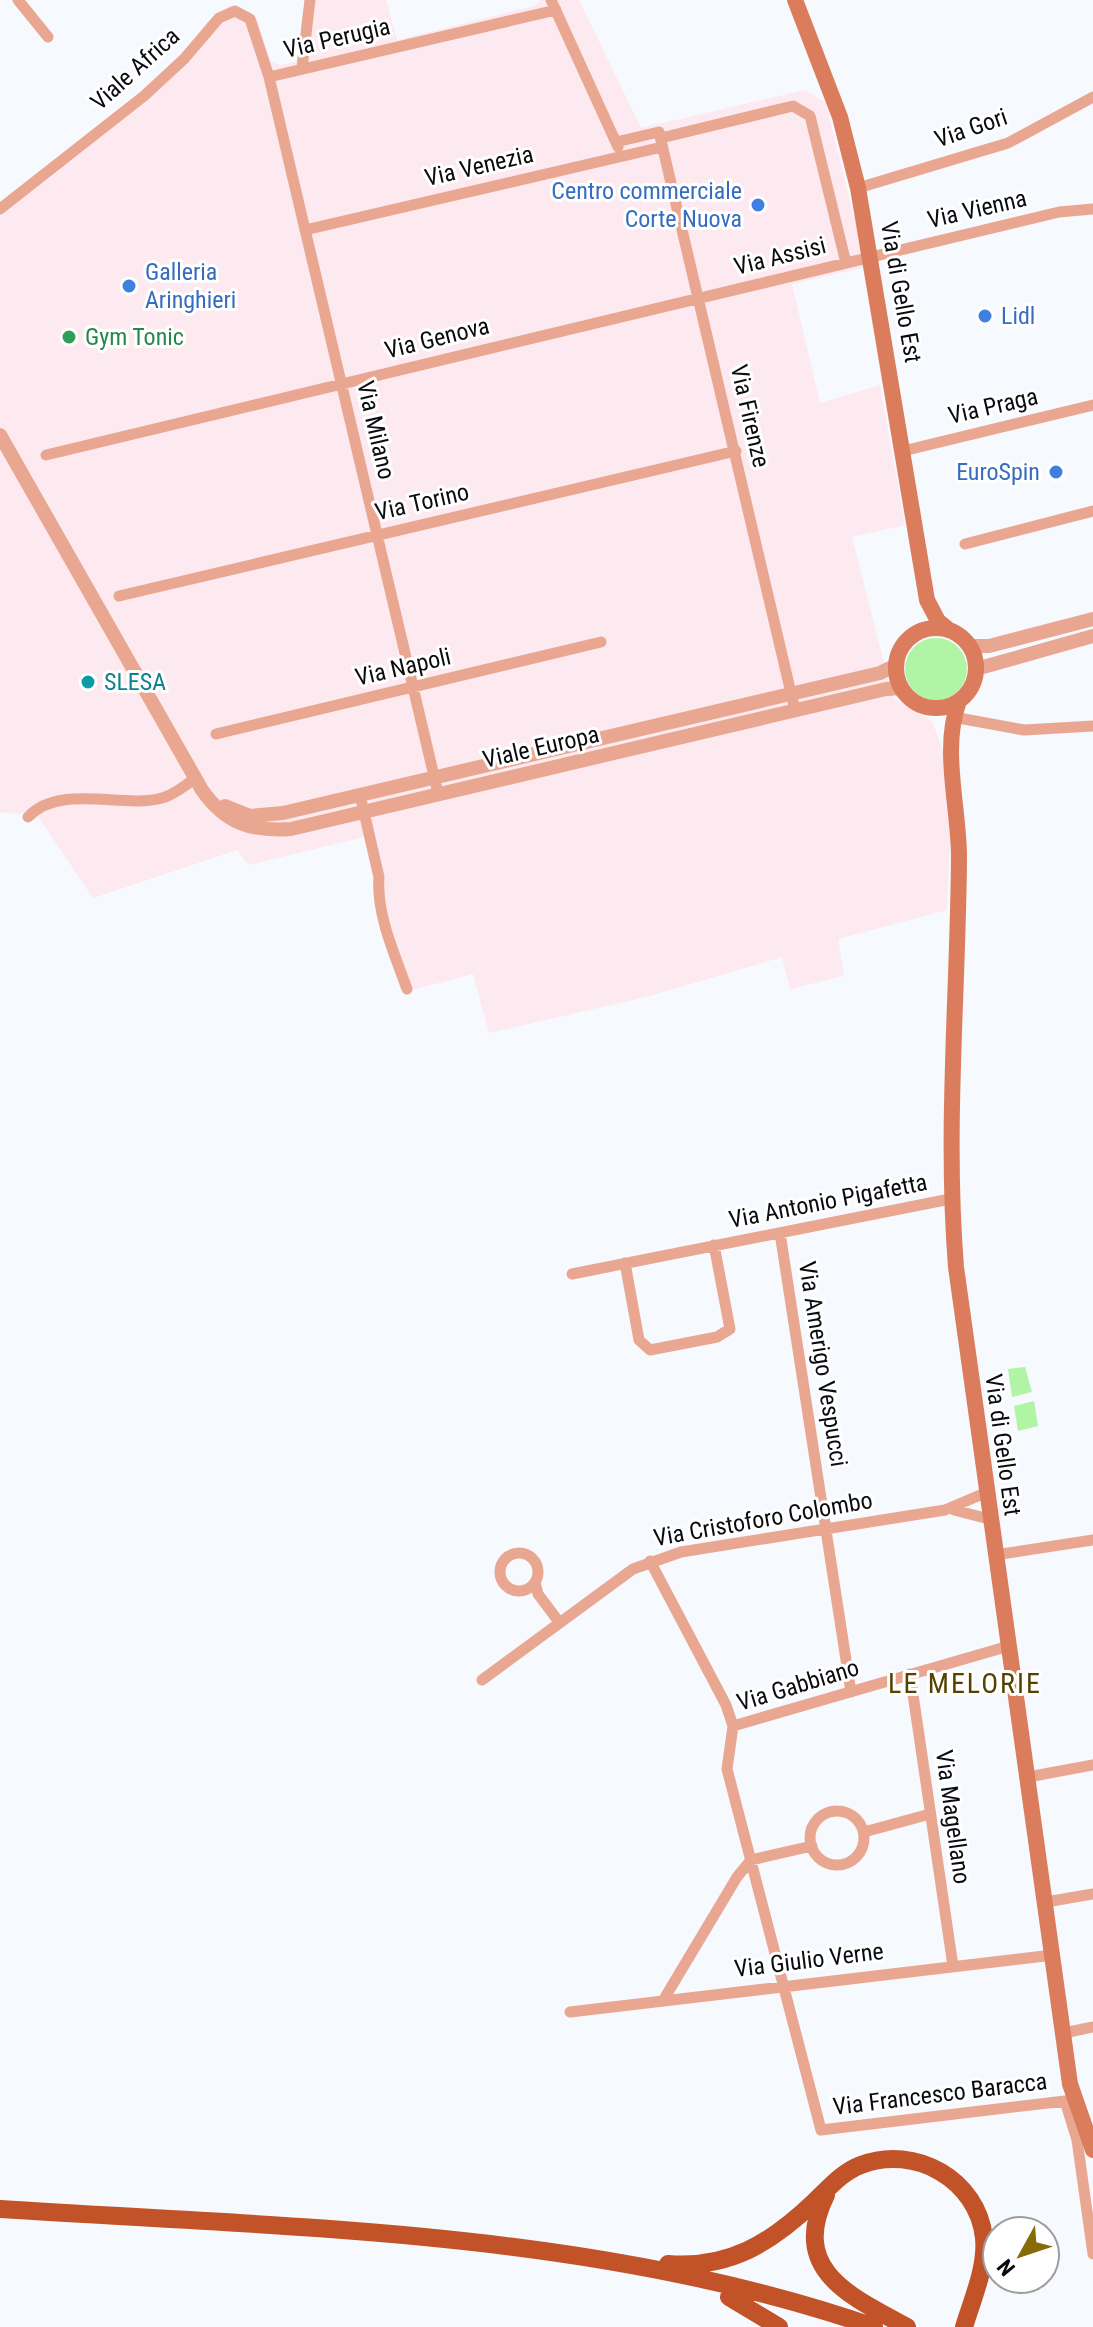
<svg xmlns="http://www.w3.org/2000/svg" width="1093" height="2327" viewBox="0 0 1093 2327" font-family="'Roboto Condensed',sans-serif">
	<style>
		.industrial { fill: #fde9f0 }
		.green { fill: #b1f4a6 }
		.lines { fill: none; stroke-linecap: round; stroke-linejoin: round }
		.minor { stroke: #e9a791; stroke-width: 11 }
		.tertiary { stroke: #e9a791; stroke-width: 14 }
		.secondary { stroke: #db7c5c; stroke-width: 16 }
		.trunk { stroke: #c25228; stroke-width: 18 }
		.shop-dot { fill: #3f7fe0; stroke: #fff; stroke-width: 3 }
		.leisure-dot { fill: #2e9e5b; stroke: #fff; stroke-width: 3 }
		.culture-dot { fill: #0f9aa8; stroke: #fff; stroke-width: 3 }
		.labels { text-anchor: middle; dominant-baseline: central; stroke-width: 6; stroke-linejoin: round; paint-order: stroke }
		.street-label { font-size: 24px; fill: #090b0f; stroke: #fff }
		.shop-label { font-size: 24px; fill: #366cbe; stroke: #fff; text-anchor: end }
		.leisure-label { font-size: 24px; fill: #27864d; stroke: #fff; text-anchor: start }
		.culture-label { font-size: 24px; fill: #0d838f; stroke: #fff; text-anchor: start }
		.quarter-label { font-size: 28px; letter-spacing: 2px; fill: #544200; stroke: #fff }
	</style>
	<rect width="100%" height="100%" fill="#f6f9fd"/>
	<path class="industrial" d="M305 0H386L397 40 534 6 540 0H579L641 128 805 90 826 103 866 267 792 284 820 403 880 385 905 525 852 537 893 698 932 721 942 748 951 819 947 910 838 939 844 976 790 989 782 957 650 996 489 1033 473 974 408 991 387 941 364 837 249 865 237 850 93 898 37 815 30 810 19 814 0 812V202L140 92 182 53 210 19 230 5 251 13 257 19 271 62 281 65 296 62Z"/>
	<path class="green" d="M905 669a31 31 0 1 1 62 0a31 31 0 1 1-62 0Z
		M1025 1367 1032 1392 1012 1397 1008 1369Z
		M1034 1401 1038 1426 1018 1431 1014 1406Z"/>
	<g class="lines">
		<path class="minor" d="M18 0 48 37
			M551 0 618 147
			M302 68 310 0
			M269 77 556 10
			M661 138 793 106 810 116 846 263
			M616 142 659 132 795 710
			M858 188 1008 143 1093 97
			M0 209 144 96 184 59 219 18 235 11 250 19 269 77 438 793
			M305 230 662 147
			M903 451 1093 405
			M46 455 1059 212 1093 209
			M965 544 1093 511
			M119 596 736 451
			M953 717 1024 730 1093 726
			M216 734 601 642
			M360 795 379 877C376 914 395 955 407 989
			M28 817C60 783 122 809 162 798 174 795 185 785 195 779
			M780 1233 851 1692
			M625 1263 639 1340 650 1350 717 1337 730 1329 714 1245
			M572 1274 950 1199
			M954 1510 989 1519
			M500 1572a19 19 0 1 1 38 0a19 19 0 1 1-38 0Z
			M995 1555 1093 1540
			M650 1561 726 1705 733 1726 727 1769 821 2130 1065 2101 1077 2140 1093 2254
			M535 1582 538 1594 559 1622
			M910 1674 953 1966
			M482 1680 633 1569 681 1552 945 1510 985 1493
			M733 1726 1009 1646
			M1028 1777 1093 1765
			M810 1838a27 27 0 1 1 54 0a27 27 0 1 1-54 0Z
			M864 1832 930 1814
			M1046 1902 1093 1894
			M664 1999 737 1877 751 1860 812 1846
			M570 2012 1053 1955
			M1064 2033 1093 2027"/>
		<path class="tertiary" d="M0 435 202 790C225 823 251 832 291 829L886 689 902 688
			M970 646H989L1093 619
			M976 669 1093 636
			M225 806 250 816 283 813 880 673 896 665"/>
		<path class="secondary" d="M795 0 840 117 858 188 927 600 938 621 949 630
			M896 668a40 40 0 1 1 80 0a40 40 0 1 1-80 0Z
			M959 701C941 749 959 806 959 858 958 994 945 1130 956 1267L1070 2084 1093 2150"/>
		<path class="trunk" d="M826 2195C789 2270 850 2296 907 2327
			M0 2209C291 2228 595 2230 874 2327
			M668 2264C729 2269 771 2243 814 2202 829 2188 842 2172 861 2165 915 2144 978 2180 984 2238 987 2267 972 2300 964 2327
			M729 2297 779 2327"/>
	</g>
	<g class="shop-dot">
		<circle cx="758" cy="205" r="8"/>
		<circle cx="129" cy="286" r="8"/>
		<circle cx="985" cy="316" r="8"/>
		<circle cx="1056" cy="472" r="8"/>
	</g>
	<circle class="leisure-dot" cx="69" cy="337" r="8"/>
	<circle class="culture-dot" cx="88" cy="682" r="8"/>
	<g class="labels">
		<g class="street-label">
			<text transform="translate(337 38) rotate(-13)">Via Perugia</text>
			<text transform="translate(135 69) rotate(-42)">Viale Africa</text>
			<text transform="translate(971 128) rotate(-19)">Via Gori</text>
			<text transform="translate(479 166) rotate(-13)">Via Venezia</text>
			<text transform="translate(977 209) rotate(-13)">Via Vienna</text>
			<text transform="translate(780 256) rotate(-14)">Via Assisi</text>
			<text transform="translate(901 292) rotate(80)">Via di Gello Est</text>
			<text transform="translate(437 338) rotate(-14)">Via Genova</text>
			<text transform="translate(993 406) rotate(-13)">Via Praga</text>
			<text transform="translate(750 416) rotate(77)">Via Firenze</text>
			<text transform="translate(376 430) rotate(77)">Via Milano</text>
			<text transform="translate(422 502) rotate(-13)">Via Torino</text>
			<text transform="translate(403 667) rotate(-13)">Via Napoli</text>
			<text transform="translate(541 747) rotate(-13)">Viale Europa</text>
			<text transform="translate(828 1201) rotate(-11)">Via Antonio Pigafetta</text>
			<text transform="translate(823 1364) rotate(81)">Via Amerigo Vespucci</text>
			<text transform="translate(1003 1445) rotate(82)">Via di Gello Est</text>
			<text transform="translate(763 1519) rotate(-10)">Via Cristoforo Colombo</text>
			<text transform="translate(798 1685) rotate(-17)">Via Gabbiano</text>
			<text transform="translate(953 1817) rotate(82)">Via Magellano</text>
			<text transform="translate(809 1960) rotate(-7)">Via Giulio Verne</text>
			<text transform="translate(940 2094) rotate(-7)">Via Francesco Baracca</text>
		</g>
		<g class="shop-label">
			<text x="742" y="191">Centro commerciale<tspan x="742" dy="28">Corte Nuova</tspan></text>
			<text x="145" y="272" text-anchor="start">Galleria<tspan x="145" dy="28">Aringhieri</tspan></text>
			<text x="1001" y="316" text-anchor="start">Lidl</text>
			<text x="1040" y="472">EuroSpin</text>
		</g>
		<g class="leisure-label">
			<text x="85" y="337">Gym Tonic</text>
		</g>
		<g class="culture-label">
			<text x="104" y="682">SLESA</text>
		</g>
		<g class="quarter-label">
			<text x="965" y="1683">LE MELORIE</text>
		</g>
	</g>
	<g transform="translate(1021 2255) rotate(230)"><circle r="38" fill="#ffffff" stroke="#9d9d9f" stroke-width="2"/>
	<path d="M0-6L14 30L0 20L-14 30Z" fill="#866b07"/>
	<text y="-12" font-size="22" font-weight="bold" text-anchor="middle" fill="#090b0f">N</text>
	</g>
</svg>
